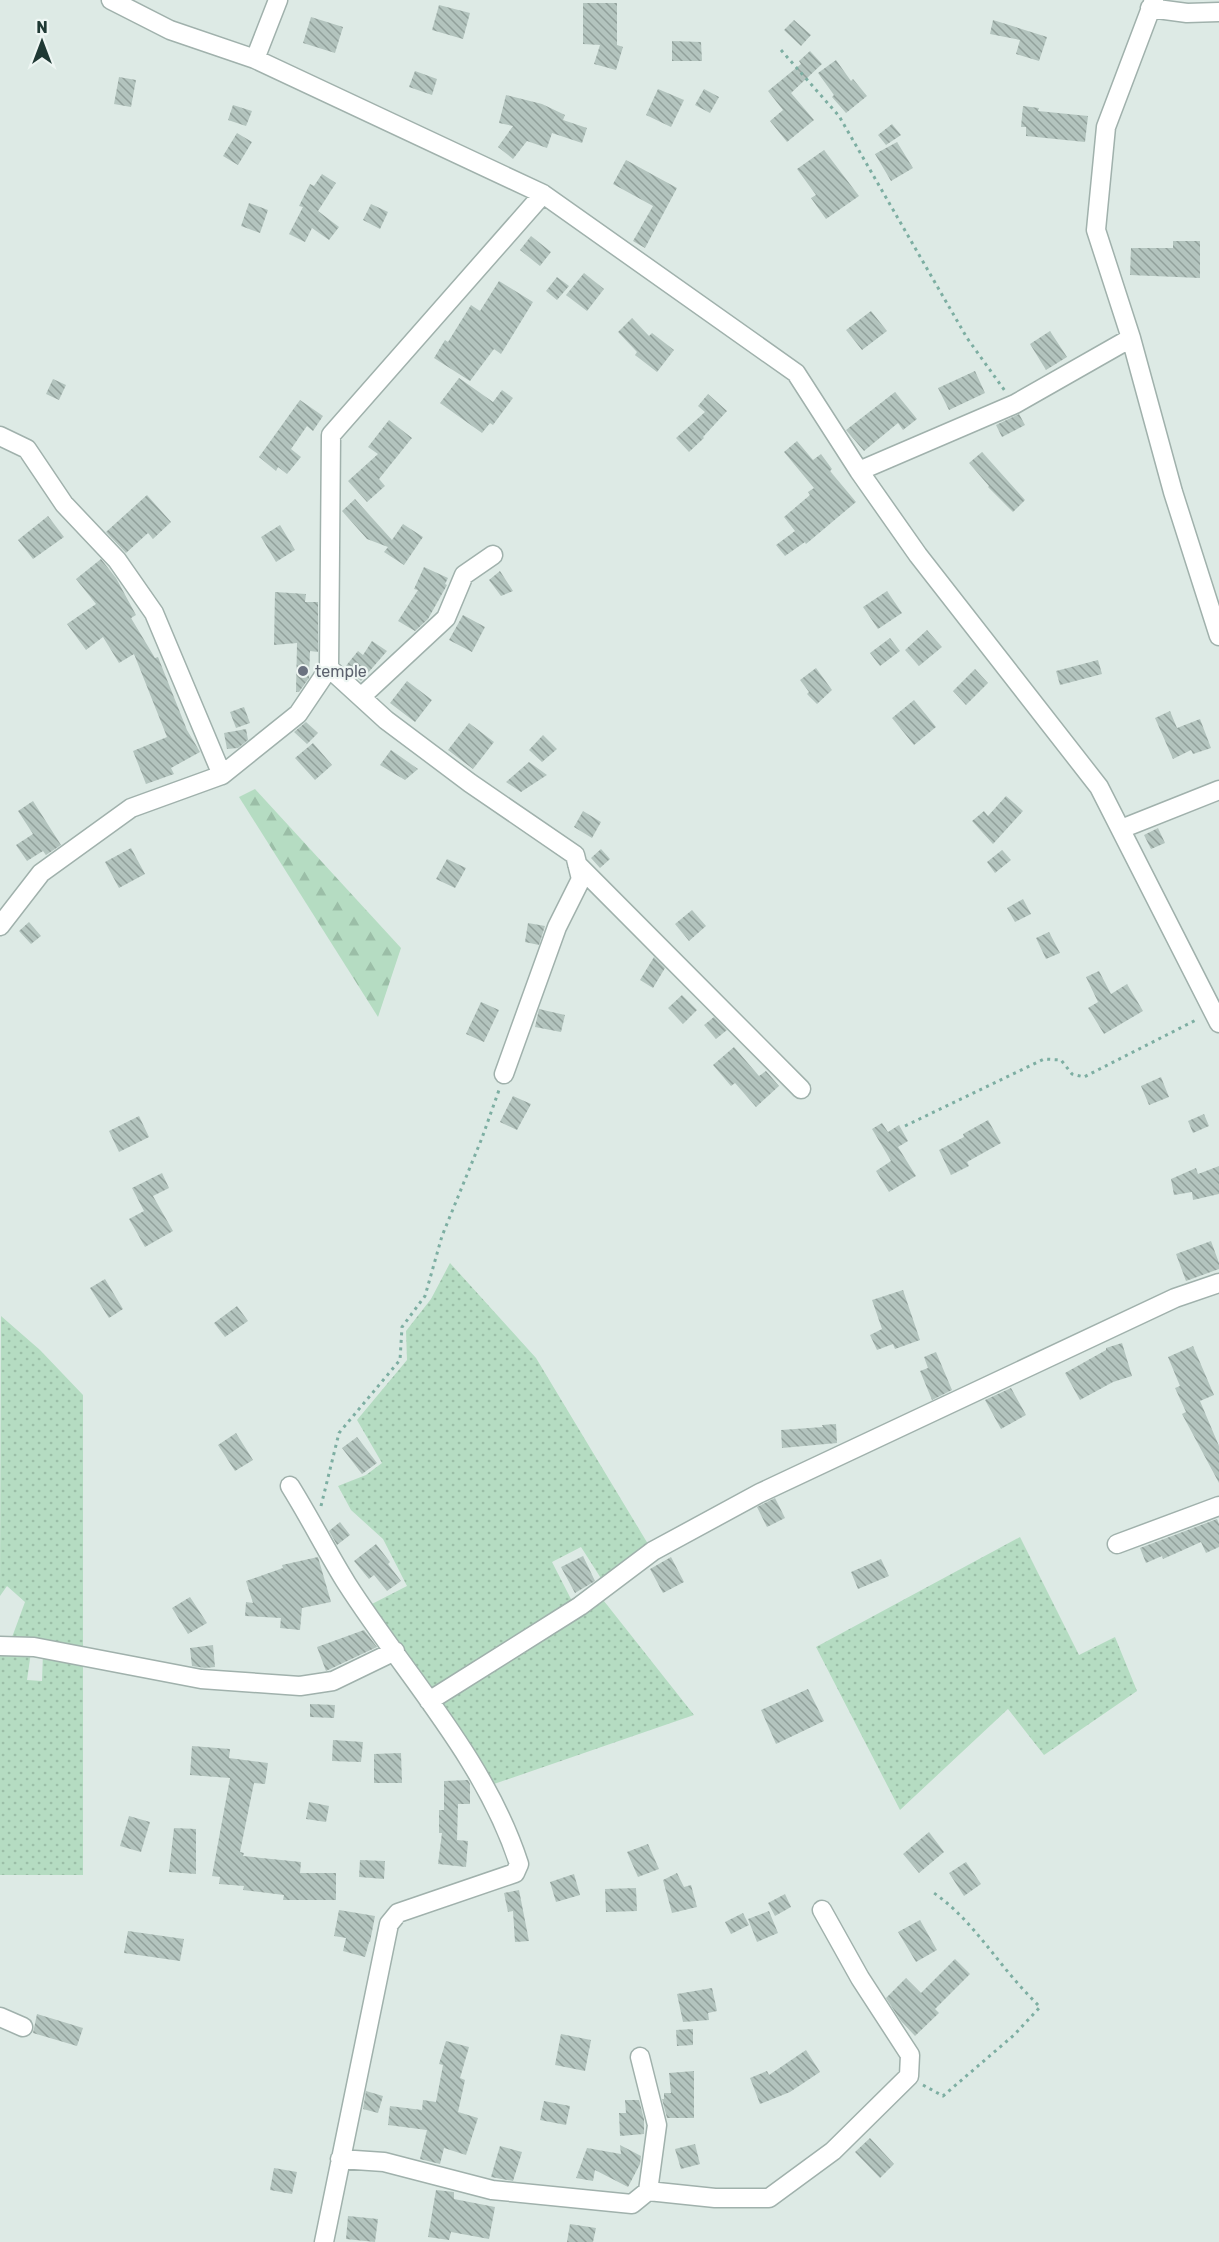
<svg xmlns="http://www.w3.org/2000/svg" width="1219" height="2242" viewBox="0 0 1219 2242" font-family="Rubik,sans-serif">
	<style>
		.grass { fill: url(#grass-dots) }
		.forest { fill: url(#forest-firs) }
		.building { fill: url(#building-back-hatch) }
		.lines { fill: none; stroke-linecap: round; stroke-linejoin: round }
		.minor-casing { stroke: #a0b1ac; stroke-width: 21 }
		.path { stroke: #7daea2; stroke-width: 3; stroke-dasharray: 3 4.5; stroke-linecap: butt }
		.minor { stroke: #fff; stroke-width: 18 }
		.worship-dot { fill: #6b7280; stroke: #eef6f3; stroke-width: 2 }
		.labels { text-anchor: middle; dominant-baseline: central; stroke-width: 4.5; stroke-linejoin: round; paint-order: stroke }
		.worship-label { font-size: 16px; fill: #5b616d; stroke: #eef6f3; text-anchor: start }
	</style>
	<defs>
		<pattern id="grass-dots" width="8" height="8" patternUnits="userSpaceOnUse" patternTransform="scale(1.5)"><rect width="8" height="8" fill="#b5dcc2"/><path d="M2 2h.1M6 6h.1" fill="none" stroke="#9bbea7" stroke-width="1.8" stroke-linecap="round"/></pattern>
		<pattern id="forest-firs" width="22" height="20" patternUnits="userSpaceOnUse" patternTransform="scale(1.5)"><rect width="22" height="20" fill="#b5dcc2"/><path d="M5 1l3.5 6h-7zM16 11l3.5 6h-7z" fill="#9bbea7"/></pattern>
		<pattern id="building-back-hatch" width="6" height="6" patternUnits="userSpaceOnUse" patternTransform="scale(1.5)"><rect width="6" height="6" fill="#b3c4be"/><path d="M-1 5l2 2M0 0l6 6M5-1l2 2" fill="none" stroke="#91a09b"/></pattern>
	</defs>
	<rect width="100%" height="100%" fill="#ddeae5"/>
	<path class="grass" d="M450 1263 536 1358 648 1544 604 1583 581 1547 552 1562 573 1603 430 1699 368 1606 407 1586 383 1539 351 1510 338 1486 366 1475 382 1463 357 1420 407 1360 406 1331 431 1299Z
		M1 1316 40 1350 83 1395V1650L11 1640 25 1602 7 1586 0 1596Z
		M1020 1537 1079 1655 1115 1637 1137 1691 1044 1755 1008 1709 900 1810 816 1647Z
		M600 1596 694 1715 491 1785 434 1702Z
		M0 1650 31 1652 27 1680 42 1681 43 1653 83 1661V1875H0Z"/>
	<path class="forest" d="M255 789 401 948 378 1017 239 797Z"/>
	<path class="building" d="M583 3H617V45L623 47 616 70 594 64 600 45 583 44Z
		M439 5 470 13 463 39 432 30Z
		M311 17 343 27 335 53 303 43Z
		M794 20 811 35 801 46 784 30Z
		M993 20 1047 37 1039 61 1016 54 1020 40 990 34Z
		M672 41 701 42 702 61H672Z
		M810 51 822 64 791 93 814 120 787 142 770 121 783 110 768 91 801 64 799 61Z
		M836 60 851 81 853 79 867 96 846 113 832 97 834 95 818 73Z
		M415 71 437 79 432 95 409 87Z
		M119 77 136 80 131 107 114 104Z
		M658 89 684 100 671 127 646 115Z
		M704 89 719 97 710 113 695 105Z
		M506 95 542 104 565 115 563 120 587 128 582 143 552 133 547 148 527 141 513 159 498 147 513 126 499 123Z
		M233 105 252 111 246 126 228 120Z
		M1023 106 1039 108 1038 111 1088 116 1085 142 1026 136V127H1021Z
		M892 124 901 135 886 145 878 135Z
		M237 133 252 142 238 165 223 156Z
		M897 142 913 168 891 181 875 154Z
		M824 150 859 196 826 219 811 198 816 195 797 169Z
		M626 160 677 188 645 248 633 241 653 206 613 184Z
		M322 174 336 183 318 211 339 227 329 240 312 228 305 242 289 234 303 207 299 206 310 184 314 186Z
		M249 203 268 210 260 233 241 226Z
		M371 204 388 212 380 229 363 220Z
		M531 236 551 252 540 266 520 250Z
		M1173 241H1200V278L1130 275 1131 248H1173Z
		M584 273 604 289 587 311 566 295Z
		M557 277 569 286 557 300 546 291Z
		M499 281 533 302 501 354 494 349 470 381 434 358 445 340 448 342 471 305 480 311Z
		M871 311 887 331 862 350 846 330Z
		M632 318 649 336 652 333 674 350 657 372 635 355 637 352 618 332Z
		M1050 331 1067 357 1046 370 1030 344Z
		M975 371 985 393 949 410 938 388Z
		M459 378 493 402 502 390 513 398 493 425 490 423 482 433 440 403Z
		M53 379 66 385 59 400 46 394Z
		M895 392 917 419 903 430 898 423 864 451 846 430Z
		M708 394 727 411 703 437 704 438 689 452 676 438 705 412 698 406Z
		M300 400 323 416 313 431 307 426 291 449 301 457 287 474 278 467 276 471 259 457Z
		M1019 414 1025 425 1002 437 996 425Z
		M389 420 412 438 379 479 385 486 367 502 348 481 378 454 368 447Z
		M797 441 813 460 821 454 832 469 830 471 856 502 806 544 805 542 785 556 776 545 795 531 784 517 810 495 808 492 814 488 784 452Z
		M982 452 1025 500 1013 512 988 487 989 486 969 463Z
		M147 495 171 522 153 539 148 533 126 553 106 532Z
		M355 499 392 540 403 524 423 537 404 565 384 552 388 547 367 539 342 511Z
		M48 516 64 537 33 559 18 540Z
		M280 525 295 550 276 562 261 537Z
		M101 559 116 578 136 615 131 618 155 658 158 657 187 730 200 752 171 768 174 774 146 784 133 751 167 737 134 654 119 663 103 637 86 650 67 624 96 604 76 579Z
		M424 567 448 578 445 584 447 585 428 619 415 631 398 621 418 590 414 589Z
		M500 571 513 591 501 596 489 580Z
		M887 591 902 613 878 629 863 607Z
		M275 592 306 594 305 602H318V652L310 651 309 678 299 692H296L297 643 274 645Z
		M463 615 485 627 472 652 449 640Z
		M927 630 942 647 919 666 905 650Z
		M890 638 900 651 880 666 870 653Z
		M372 641 387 651 361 681 345 667 358 651 363 655Z
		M1098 660 1102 674 1060 685 1056 671Z
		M816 668 832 690 817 704 807 694 809 692 800 680Z
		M975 669 988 683 966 705 953 691Z
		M407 681 432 700 415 722 390 703Z
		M914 700 936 727 914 745 892 718Z
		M244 707 250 723 236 728 230 712Z
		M1170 711 1177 728 1200 719 1211 748 1193 754 1191 750 1173 759 1155 718Z
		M306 722 318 733 307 744 294 732Z
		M469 723 494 742 473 769 448 750Z
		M246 729 248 740 238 748 227 749 224 733Z
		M543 735 557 749 542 762 529 750Z
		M313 743 332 765 315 780 295 758Z
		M391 750 418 769 405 780 380 765Z
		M529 762 547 775 521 792 506 782Z
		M1006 796 1023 811 993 844 972 821 984 811 988 816Z
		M33 801 61 845 46 855 43 851 27 861 16 845 33 834 18 811Z
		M583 811 601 822 592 838 574 827Z
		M1158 828 1165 843 1151 849 1144 835Z
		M131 848 145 874 119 888 105 862Z
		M601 849 610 859 600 868 591 858Z
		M1002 850 1011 860 995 873 987 862Z
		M447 859 466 868 455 888 436 879Z
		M1023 899 1031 914 1015 922 1007 908Z
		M692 910 706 926 689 941 675 924Z
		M29 922 41 936 31 944 19 931Z
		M528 923 545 926 539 945 525 942Z
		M1049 932 1060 953 1046 959 1036 938Z
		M654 957 665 968 653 988 640 980Z
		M1099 971 1111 994 1127 984 1143 1011 1104 1034 1088 1008 1098 1002 1086 977Z
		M682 995 697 1010 683 1024 668 1008Z
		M481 1002 499 1010 484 1042 466 1034Z
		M539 1009 565 1015 561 1032 535 1027Z
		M714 1017 727 1030 716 1039 704 1025Z
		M734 1047 759 1076 766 1071 779 1086 756 1107 735 1083 731 1086 713 1065Z
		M1161 1077 1169 1097 1149 1105 1141 1086Z
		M513 1096 531 1104 517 1130 500 1122Z
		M1204 1114 1209 1126 1193 1133 1188 1121Z
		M139 1116 149 1137 119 1152 109 1131Z
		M988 1120 1001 1143 967 1162 969 1166 951 1175 939 1150 964 1137 963 1134Z
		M882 1123 888 1132 899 1125 908 1141 898 1147 916 1176 889 1192 876 1171 891 1161 872 1129Z
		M1219 1166V1194L1193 1200 1192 1192 1174 1195 1171 1179 1196 1168 1198 1174Z
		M162 1173 169 1188 153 1196 173 1231 145 1247 129 1219 144 1211 132 1188Z
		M1211 1241 1219 1263V1269L1186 1281 1176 1254Z
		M105 1279 123 1309 109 1318 90 1288Z
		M903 1290 920 1340 895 1349 893 1344 877 1350 870 1335 882 1329 872 1300Z
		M237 1306 248 1321 225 1337 214 1323Z
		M1122 1343 1132 1376 1113 1382 1080 1400 1065 1373 1106 1350V1348Z
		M1193 1346 1214 1395 1200 1401 1219 1446V1483L1182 1414 1186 1412 1175 1388 1180 1386 1168 1357Z
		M936 1352 952 1390 932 1400 920 1371 928 1368 924 1357Z
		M1011 1388 1026 1415 1001 1429 985 1400Z
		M836 1424 837 1443 782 1448 781 1430 823 1427 822 1425Z
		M236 1433 253 1460 235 1471 218 1445Z
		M357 1437 377 1463 362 1474 342 1448Z
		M775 1498 785 1518 767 1527 757 1507Z
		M1217 1519 1219 1524V1547L1206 1553 1201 1542 1163 1559 1162 1556 1146 1563 1140 1548Z
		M340 1522 350 1535 337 1545 329 1531Z
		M376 1544 390 1562 388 1564 401 1581 387 1591 374 1575 369 1579 354 1561Z
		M583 1556 595 1581 575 1593 561 1567Z
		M318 1557 331 1602 302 1608 300 1630 280 1628 281 1618 245 1616 246 1602 253 1603 246 1581 283 1568 282 1565Z
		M671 1557 684 1582 663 1593 650 1569Z
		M881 1559 889 1576 858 1589 851 1572Z
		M190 1597 207 1623 188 1634 172 1608Z
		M364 1630 377 1647 326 1671 317 1647Z
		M213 1645 215 1667 205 1668 192 1666 190 1648Z
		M808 1689 824 1721 776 1744 761 1710Z
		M310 1704 335 1705 334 1718 310 1717Z
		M333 1740 363 1742 361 1762 332 1761Z
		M192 1746 230 1749 229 1758 268 1763 265 1784 254 1783 240 1852 244 1853 243 1856 301 1862 300 1873H336V1900H283L284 1895 243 1890 244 1886 219 1884 220 1877 212 1876 230 1778 190 1775Z
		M401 1753 402 1783H374V1754Z
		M468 1780 470 1784V1804H458L457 1840 468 1841 466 1867 438 1864 442 1833H439V1810H444V1781Z
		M309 1802 329 1806 326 1822 306 1819Z
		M129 1816 150 1822 141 1852 120 1846Z
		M174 1828 196 1829V1874L169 1872Z
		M929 1832 944 1852 919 1873 903 1854Z
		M648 1844 659 1869 638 1877 627 1852Z
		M360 1860 385 1861 384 1879 359 1877Z
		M966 1862 981 1884 964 1896 949 1873Z
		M677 1873 684 1887 691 1885 697 1907 672 1913 663 1880Z
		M574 1874 580 1895 556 1902 550 1882Z
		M636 1888 637 1911 606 1912 605 1889Z
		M519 1890 529 1941 515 1942 513 1911 508 1912 504 1893Z
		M785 1894 791 1907 775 1916 768 1903Z
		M339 1910 375 1916 370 1942H369L365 1957 343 1951 346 1938 334 1936Z
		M769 1911 778 1933 757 1942 748 1919Z
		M743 1913 749 1925 731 1934 725 1922Z
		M920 1920 937 1950 916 1962 898 1932Z
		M128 1931 184 1939 180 1961 124 1953Z
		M955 1959 970 1974 935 2009 939 2013 915 2036 901 2021 886 1998 906 1978 921 1993Z
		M712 1988 717 2011 708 2013 709 2020 683 2022 677 1994Z
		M37 2014 83 2028 77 2046 33 2033Z
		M693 2029V2045L677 2046 676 2030Z
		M561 2034 591 2040 585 2071 555 2065Z
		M446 2041 469 2047 460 2078 465 2080 458 2112 478 2118 466 2155 444 2148 440 2164 420 2159 427 2130 388 2125 390 2106 422 2110 423 2100 436 2102 443 2065 439 2064Z
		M806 2050 820 2072 790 2092 760 2104 750 2078 767 2071 769 2075Z
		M694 2071V2118H667L662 2099H664V2093H671L669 2073Z
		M366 2091 383 2096 378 2113 363 2109Z
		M625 2100H639L644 2119V2134L620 2136 619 2113H626Z
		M544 2101 570 2106 566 2125 540 2120Z
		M870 2138 894 2164 880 2178 855 2152Z
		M695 2144 700 2164 681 2169 675 2149Z
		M620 2145 641 2156 640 2164 628 2187 595 2170 593 2181 576 2178 587 2148 621 2154Z
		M500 2146 522 2152 513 2181 491 2177Z
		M274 2168 297 2172 292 2194 270 2190Z
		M436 2190 454 2192V2199L495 2207 489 2239 451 2232 449 2240 428 2237Z
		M348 2216 378 2219 375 2242 346 2239Z
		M570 2224 596 2228 593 2242H567Z"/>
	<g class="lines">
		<defs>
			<path id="minor" d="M111 0 170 30 255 59 543 194 796 373 859 471 918 555 1099 787 1219 1023
				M1154 0 1106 127 1096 230 1131 338 1173 492 1219 636
				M1150 8 1187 13 1219 12
				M255 59 278 0
				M0 436 27 449 64 504 117 560 154 613 222 775
				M859 471 1015 404 1131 338
				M329 668 386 720 470 783 575 855 581 879 557 927 504 1074
				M361 697 446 618 464 575 493 555
				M1121 829 1219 790
				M577 864 801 1089
				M0 926 41 873 131 808 222 775 298 714 329 668 331 435 543 194
				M290 1486C310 1518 327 1552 347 1584 406 1676 485 1759 519 1864L515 1873 398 1913 389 1924 324 2242
				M1117 1544 1219 1506
				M0 1646 34 1647 201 1679 300 1686 333 1681 395 1651
				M429 1701 580 1606 653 1551 760 1493 1175 1298 1219 1283
				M0 2017 23 2027
				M340 2159 384 2162 492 2190 632 2204 648 2191 657 2125 640 2057
				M648 2191 715 2198H769L833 2151 909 2076 910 2055 860 1978 822 1910"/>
		</defs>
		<use href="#minor" class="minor-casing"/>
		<path class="path" d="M781 50 839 116 967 338 1005 391
			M905 1126 1044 1059 1061 1060 1072 1074 1084 1077 1198 1019
			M321 1506 339 1433 400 1360 402 1327 425 1296 442 1236 482 1138 499 1090
			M923 2085 943 2096 1014 2035 1040 2007C1029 1996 1018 1984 1008 1972 985 1944 964 1914 934 1893"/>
		<use href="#minor" class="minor"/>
	</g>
	<circle class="worship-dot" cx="303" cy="671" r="6"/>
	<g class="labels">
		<g class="worship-label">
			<text x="315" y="671">temple</text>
		</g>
	</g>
	<g transform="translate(42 42)" stroke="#eef6f3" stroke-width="4.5" paint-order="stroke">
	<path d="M0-4.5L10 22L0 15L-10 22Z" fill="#1f3934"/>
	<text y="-9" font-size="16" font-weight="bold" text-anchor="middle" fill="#1f3934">N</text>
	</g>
</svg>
